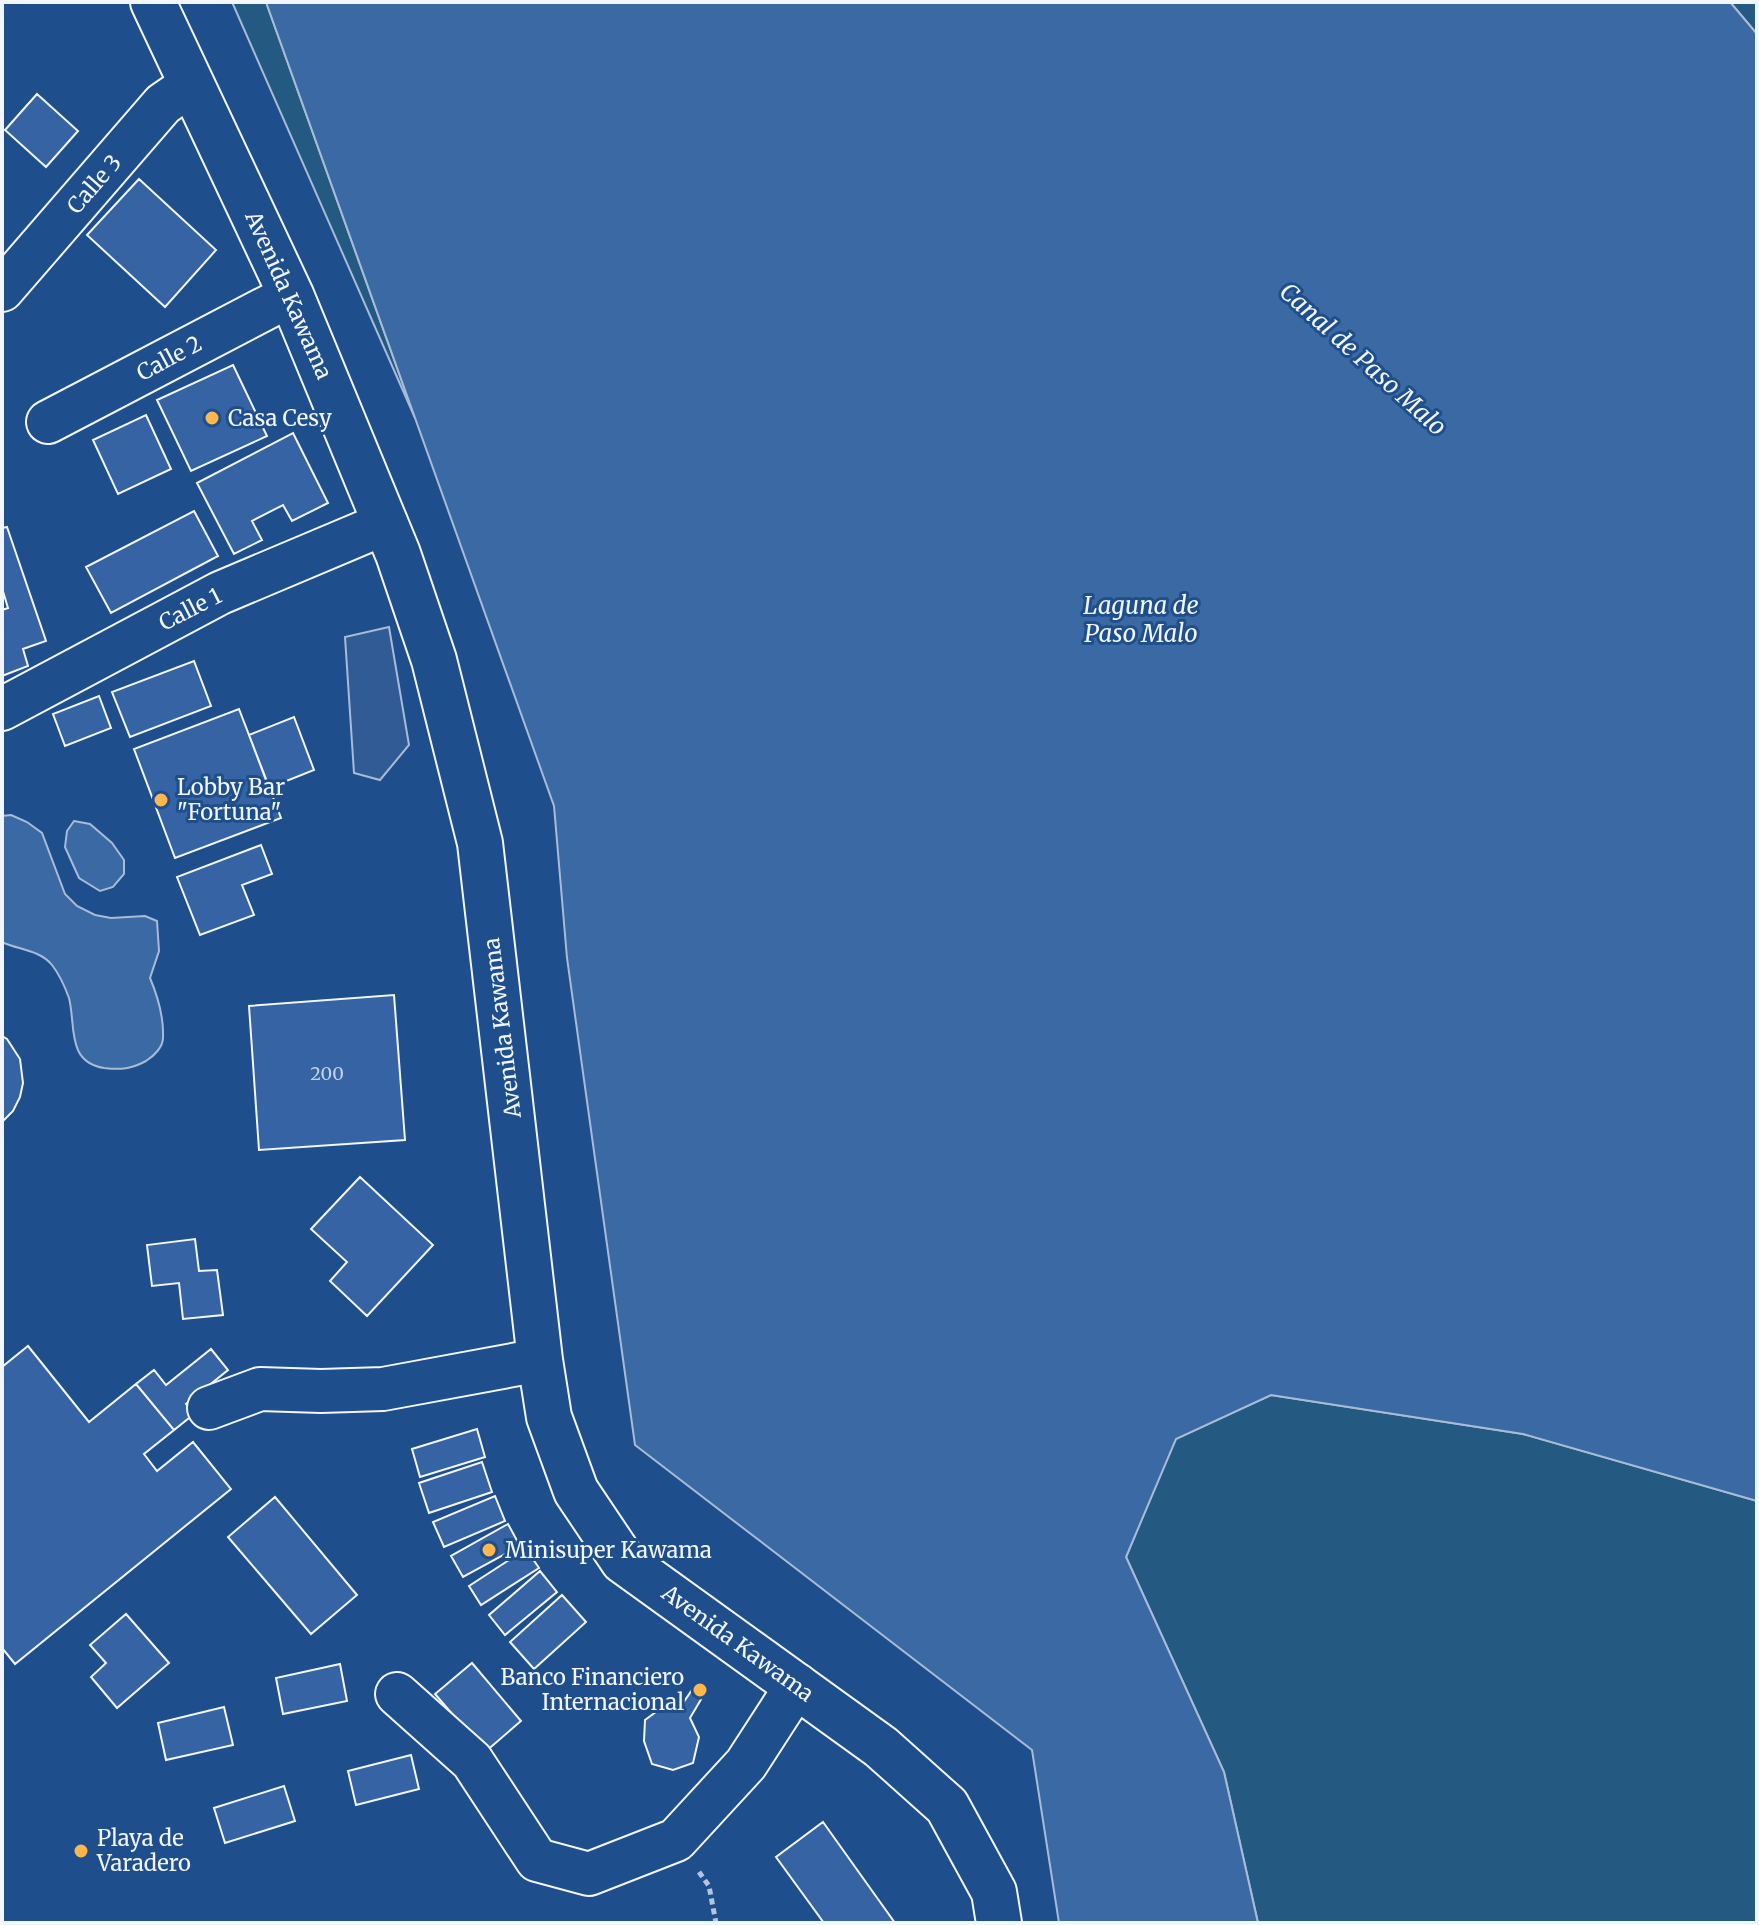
<svg xmlns="http://www.w3.org/2000/svg" width="1759" height="1925" viewBox="0 0 1759 1925" font-family="Merriweather,serif">
	<style>
		.green { fill: #245a82; stroke: #a8bbd7; stroke-width: 2 }
		.parking { fill: #305b95; stroke: #a8bbd7; stroke-width: 2 }
		.water { fill: #3b69a3; stroke: #a8bbd7; stroke-width: 2 }
		.building { fill: #3563a3; stroke: #f2f6ff; stroke-width: 2 }
		.lines { fill: none; stroke-linecap: round; stroke-linejoin: round }
		.minor-casing { stroke: #f2f6ff; stroke-width: 46 }
		.major-casing { stroke: #f2f6ff; stroke-width: 48 }
		.path { stroke: #b3c4dc; stroke-width: 5; stroke-dasharray: 6 4; stroke-linecap: butt }
		.minor { stroke: #1f4e8c; stroke-width: 42 }
		.major { stroke: #1f4e8c; stroke-width: 44 }
		.poi-dot { fill: #ffb74d; stroke: #1f4e8c; stroke-width: 3 }
		.labels { text-anchor: middle; dominant-baseline: central; stroke-width: 6; stroke-linejoin: round; paint-order: stroke }
		.number-label { font-size: 18px; fill: #c3d1e8 }
		.street-label { font-size: 22px; fill: #f2f6ff; stroke: #1f4e8c }
		.poi-label { font-size: 22px; fill: #f2f6ff; stroke: #1f4e8c; text-anchor: start }
		.water-label { font-size: 24px; font-style: italic; fill: #f2f6ff; stroke: #1f4e8c }
	</style>
	<rect width="100%" height="100%" fill="#1f4e8c"/>
	<path class="green" d="M232 2H266L415 418Z
		M1730 2H1757V34Z
		M1271 1395 1523 1434 1757 1501V1923H1258L1224 1772 1126 1557 1175 1439Z"/>
	<path class="parking" d="M389 627 409 745 380 780 354 773 345 637Z"/>
	<path class="water" d="M266 2H1730L1757 34V1501L1523 1434 1271 1395 1176 1439 1126 1557 1224 1772 1258 1923H1059L1032 1750 635 1445 567 958 554 806Z
		M11 815 27 822 42 833 65 894 77 906 95 915 111 918 145 916 157 921 159 951 150 978C158 997 164 1016 163 1038 163 1047 154 1056 146 1061 131 1069 121 1070 104 1068 66 1062 76 1025 69 998 65 987 59 974 52 965 40 950 19 950 2 942V816Z
		M74 821 90 824 112 843 124 860V874L113 887 100 891 79 878 65 847 67 831Z"/>
	<path class="building" d="M37 94 78 131 46 167 5 130Z
		M139 179 216 250 165 307 87 235Z
		M233 365 267 436 191 471 157 400Z
		M146 415 171 469 118 494 93 440Z
		M293 433 328 503 292 521 283 505 252 521 262 540 234 554 197 483Z
		M194 511 218 556 111 613 86 567Z
		M7 527 46 641 23 649 28 666 2 676V610L8 608 2 588V528Z
		M194 661 211 706 130 737 112 692Z
		M99 696 111 728 65 746 53 714Z
		M239 709 281 818 175 858 134 749Z
		M294 717 314 770 269 788 249 735Z
		M261 845 272 874 242 885 254 915 200 935 177 877Z
		M394 995 405 1140 259 1150 249 1006Z
		M2 1036 7 1039 20 1059 23 1083 20 1097 13 1111 2 1122Z
		M360 1177 433 1245 367 1316 330 1281 347 1262 311 1229Z
		M195 1239 199 1271 217 1270 223 1315 183 1319 179 1283 152 1286 147 1245Z
		M28 1346 89 1422 136 1384 174 1430 144 1454 157 1471 193 1442 231 1489 15 1664 2 1648V1367Z
		M211 1349 228 1370 186 1404 194 1414 174 1430 136 1384 154 1370 166 1385Z
		M477 1429 485 1457 420 1477 412 1449Z
		M482 1462 492 1492 429 1513 419 1483Z
		M495 1496 505 1521 444 1547 433 1522Z
		M275 1497 357 1595 311 1634 228 1537Z
		M508 1524 520 1546 463 1577 451 1556Z
		M526 1549 539 1568 481 1605 469 1586Z
		M540 1571 557 1592 505 1635 489 1615Z
		M562 1595 586 1622 534 1669 510 1642Z
		M126 1614 169 1663 117 1708 91 1677 106 1663 90 1645Z
		M472 1663 521 1721 485 1752 435 1694Z
		M340 1664 347 1701 283 1714 276 1678Z
		M696 1684 706 1691 690 1718 699 1737 693 1763 673 1770 652 1764 644 1741 645 1720 660 1709 681 1706Z
		M224 1707 233 1745 166 1760 158 1723Z
		M411 1755 419 1789 356 1805 348 1771Z
		M284 1786 295 1821 225 1843 214 1808Z
		M823 1822 895 1923H824L776 1857Z"/>
	<g class="lines">
		<defs>
			<path id="minor" d="M2 290 163 104 192 84
				M48 422 291 295
				M2 709 220 593 386 523
				M209 1408 260 1389 321 1391 383 1389 540 1360
				M397 1694 472 1761 537 1860 589 1874 676 1840 746 1764 797 1685"/>
			<path id="major" d="M153 2 291 295 398 554 434 660 480 843 540 1360 549 1417 576 1491 623 1561 881 1747 947 1806 994 1892 999 1923"/>
		</defs>
		<use href="#minor" class="minor-casing"/>
		<use href="#major" class="major-casing"/>
		<path class="path" d="M699 1872 709 1886 716 1923"/>
		<use href="#minor" class="minor"/>
		<use href="#major" class="major"/>
	</g>
	<g class="poi-dot">
		<circle cx="212" cy="418" r="8"/>
		<circle cx="161" cy="800" r="8"/>
		<circle cx="489" cy="1550" r="8"/>
		<circle cx="700" cy="1690" r="8"/>
		<circle cx="81" cy="1851" r="8"/>
	</g>
	<g class="labels">
		<g class="number-label">
			<text x="327" y="1073">200</text>
		</g>
		<g class="street-label">
			<text transform="translate(94 184) rotate(-49)">Calle 3</text>
			<text transform="translate(289 295) rotate(66)">Avenida Kawama</text>
			<text transform="translate(169 358) rotate(-28)">Calle 2</text>
			<text transform="translate(190 609) rotate(-27)">Calle 1</text>
			<text transform="translate(502 1028) rotate(-97)">Avenida Kawama</text>
			<text transform="translate(738 1643) rotate(36)">Avenida Kawama</text>
		</g>
		<g class="poi-label">
			<text x="228" y="418">Casa Cesy</text>
			<text x="177" y="787">Lobby Bar<tspan x="177" dy="25">"Fortuna"</tspan></text>
			<text x="505" y="1550">Minisuper Kawama</text>
			<text x="684" y="1677" text-anchor="end">Banco Financiero<tspan x="684" dy="25">Internacional</tspan></text>
			<text x="97" y="1838">Playa de<tspan x="97" dy="25">Varadero</tspan></text>
		</g>
		<g class="water-label">
			<text transform="translate(1363 359) rotate(42)">Canal de Paso Malo</text>
			<text x="1141" y="605">Laguna de<tspan x="1141" dy="28">Paso Malo</tspan></text>
		</g>
	</g>
	<rect width="1759" height="1925" fill="none" stroke="#f2f6ff" stroke-width="8"/>
</svg>
